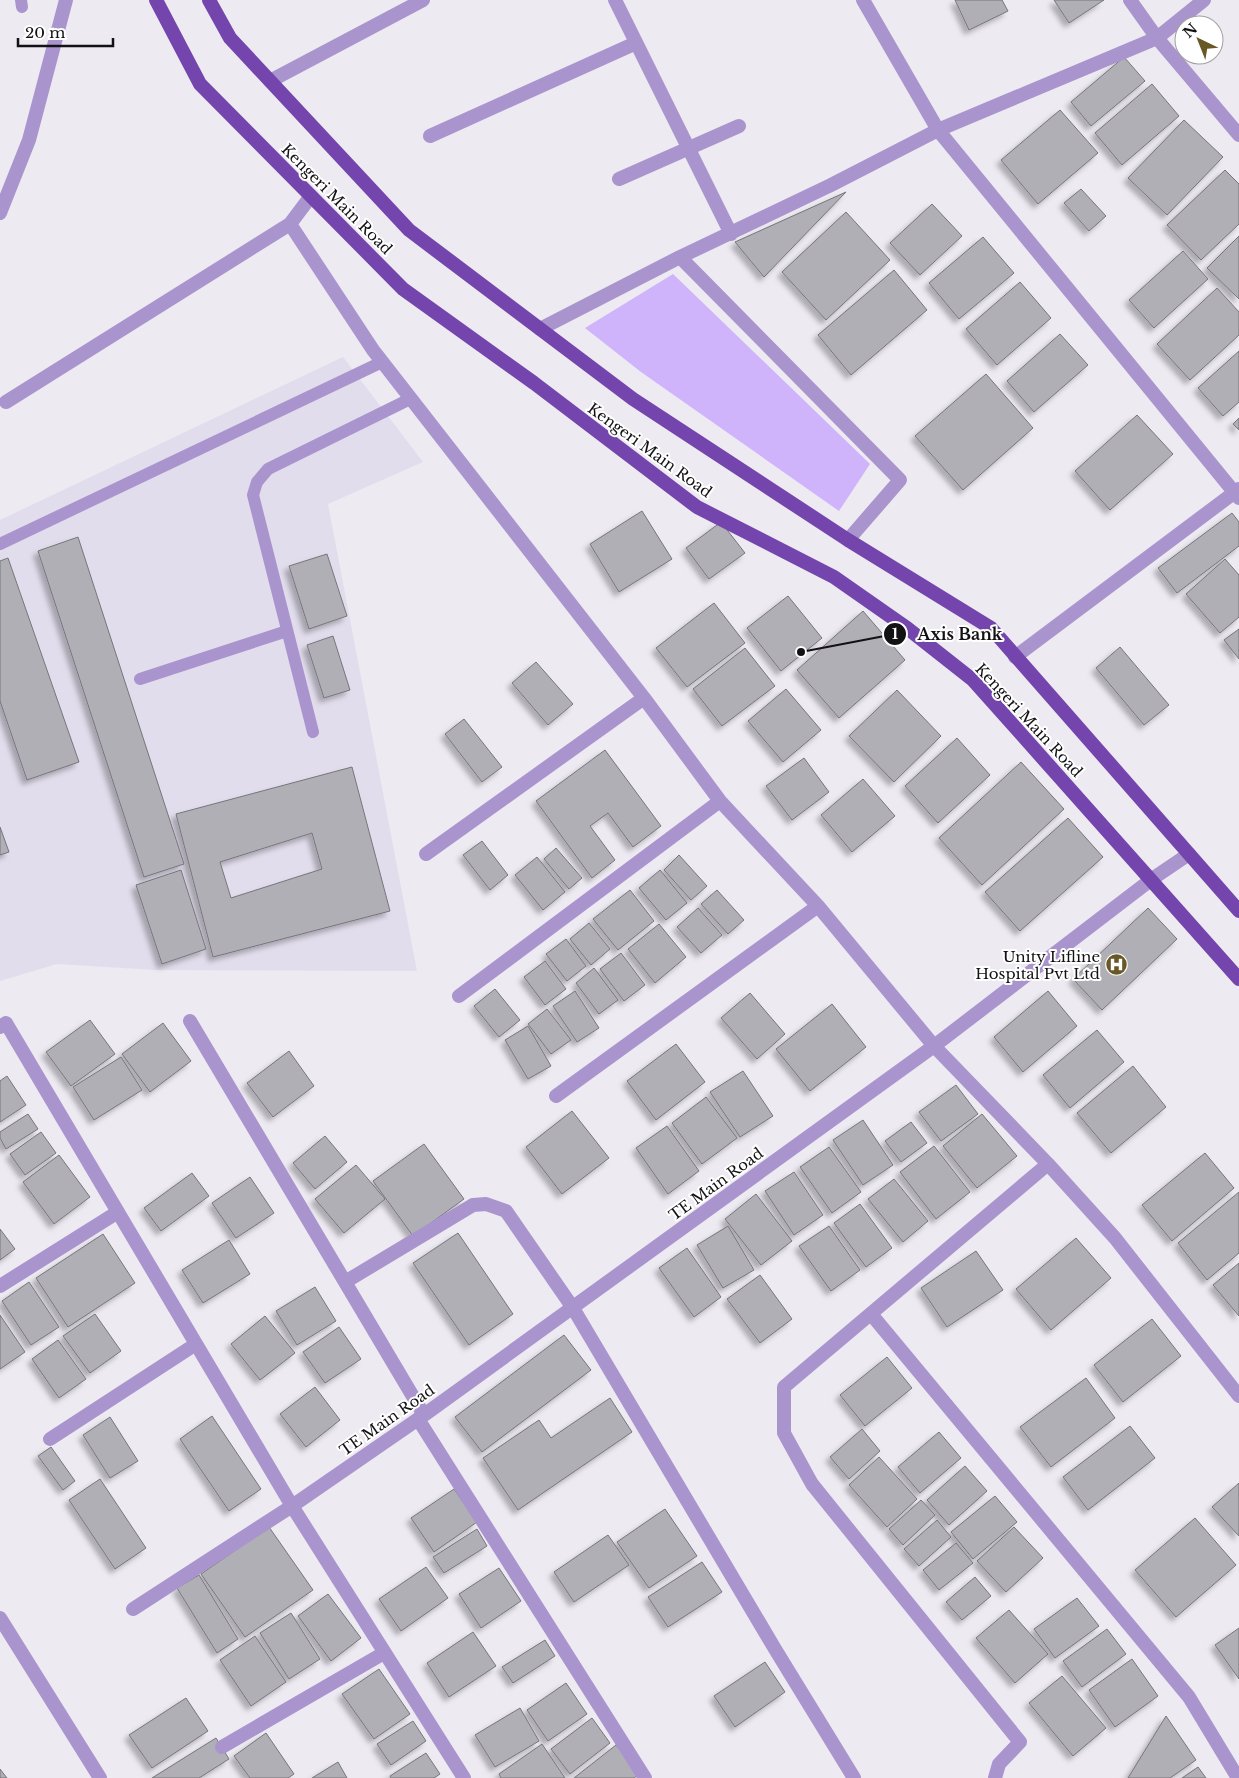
<svg xmlns="http://www.w3.org/2000/svg" width="1239" height="1778" viewBox="0 0 1239 1778" font-family="'Libre Baskerville',serif">
	<style>
		.built { fill: #e2ddec }
		.green { fill: #cfb3fb }
		.building { fill: #b1afb6; stroke: #77757c; fill-rule: evenodd; filter: url(#shadow) }
		.lines { fill: none; stroke-linecap: round; stroke-linejoin: round }
		.service { stroke: #a994cd; stroke-width: 12 }
		.minor { stroke: #a994cd; stroke-width: 14 }
		.tertiary { stroke: #a994cd; stroke-width: 14 }
		.primary { stroke: #7445ac; stroke-width: 14 }
		.labels { text-anchor: middle; dominant-baseline: central; stroke-width: 4; stroke-linejoin: round; paint-order: stroke }
		.street-label { font-size: 15px; fill: #121114; stroke: #fff }
		.poi-label { font-size: 15px; fill: #121114; stroke: #fff; text-anchor: end }
		.leader { fill: none; stroke: #121114; stroke-width: 2 }
		.callout-dot { fill: #121114; stroke: #fff; stroke-width: 2 }
		.mark-label { font-size: 15px; text-anchor: middle; font-weight: bold; fill: #fff }
		.callout-label { font-size: 16px; text-anchor: middle; font-weight: bold; fill: #121114; stroke: #fff; stroke-width: 4; stroke-linejoin: round; paint-order: stroke }
	</style>
	<defs>
		<filter id="shadow"><feDropShadow dx="-4.5" dy="4.5" stdDeviation="2.5" flood-color="#0004"/></filter>
	</defs>
	<rect width="100%" height="100%" fill="#edeaf2"/>
	<path class="built" d="M343 357 423 462 328 504 417 971 155 970 57 964 0 981V520Z"/>
	<path class="green" d="M673 274 870 464 839 511 641 372 585 328Z"/>
	<path class="building" d="M955 0H1002L1008 11 969 30Z
		M1054 0H1104L1069 23Z
		M1124 57 1145 81 1091 126 1071 102Z
		M1152 84 1179 116 1122 165 1095 133Z
		M1060 110 1098 153 1038 204 1001 160Z
		M1184 120 1223 157 1167 215 1128 178Z
		M1225 170 1239 184V224L1201 260 1167 225Z
		M1081 189 1106 216 1089 231 1064 203Z
		M846 192 764 277 735 242Z
		M932 204 962 236 920 275 890 243Z
		M846 212 890 260 826 320 782 272Z
		M1239 236V299L1207 268Z
		M983 237 1014 273 959 319 929 283Z
		M1183 251 1208 279 1154 328 1129 300Z
		M894 270 927 310 851 375 818 335Z
		M1020 282 1051 318 997 365 966 329Z
		M1217 288 1239 312V335L1190 380 1157 344Z
		M1060 334 1088 365 1034 412 1007 381Z
		M1239 351V402L1223 416 1198 388Z
		M986 374 1033 428 963 490 915 436Z
		M1137 415 1173 454 1110 510 1075 471Z
		M1239 418V430L1233 424Z
		M642 511 672 559 619 592 590 544Z
		M1232 513 1239 522V546L1177 593 1158 568Z
		M721 522 745 553 709 579 686 548Z
		M78 537 184 864 144 877 38 551Z
		M327 554 347 616 309 629 289 566Z
		M8 558 79 762 27 780 0 701V561Z
		M1225 559 1239 575V617L1220 633 1186 594Z
		M788 596 822 638 781 671 747 628Z
		M714 603 745 643 687 687 656 648Z
		M863 611 905 660 839 718 797 670Z
		M1239 629V659L1224 640Z
		M333 636 350 690 324 698 307 645Z
		M1120 647 1169 705 1144 725 1096 668Z
		M745 648 775 686 722 726 693 689Z
		M536 662 573 704 548 725 512 683Z
		M786 689 821 730 783 762 748 721Z
		M897 690 941 736 894 782 849 736Z
		M464 719 502 767 482 782 445 734Z
		M957 738 990 775 938 823 905 786Z
		M605 750 661 826 633 847 608 813 590 826 615 860 592 878 536 801Z
		M804 758 829 792 792 820 766 786Z
		M1021 762 1064 809 982 885 939 838Z
		M352 767 390 911 213 957 176 814ZM312 833 322 869 231 898 220 862Z
		M863 779 895 816 852 852 821 815Z
		M1068 818 1103 857 1020 931 985 892Z
		M0 827 9 852 0 855Z
		M482 841 508 875 490 890 463 855Z
		M556 848 582 878 569 889 544 859Z
		M679 855 707 886 691 900 664 870Z
		M537 857 565 892 543 910 515 875Z
		M181 870 206 949 162 964 136 885Z
		M660 870 687 903 666 920 639 888Z
		M630 890 654 921 618 950 593 919Z
		M717 890 744 920 728 934 701 904Z
		M698 908 722 935 701 953 677 927Z
		M1148 908 1177 939 1102 1010 1073 979Z
		M589 923 610 949 591 965 570 939Z
		M659 924 686 957 655 983 628 949Z
		M566 939 586 966 567 981 546 954Z
		M621 953 645 985 624 1001 600 969Z
		M545 961 566 989 545 1005 524 977Z
		M594 968 618 1000 599 1014 576 983Z
		M495 989 520 1020 499 1037 474 1006Z
		M575 991 599 1028 577 1042 553 1006Z
		M1048 991 1077 1026 1023 1072 994 1037Z
		M750 993 785 1034 757 1059 721 1018Z
		M832 1004 866 1047 810 1091 776 1049Z
		M547 1009 571 1040 551 1054 528 1024Z
		M90 1020 115 1054 71 1086 46 1052Z
		M163 1023 191 1061 150 1092 122 1054Z
		M528 1026 551 1066 528 1079 505 1040Z
		M1097 1030 1124 1062 1070 1108 1043 1075Z
		M676 1044 705 1082 656 1120 627 1081Z
		M289 1051 314 1086 273 1117 247 1083Z
		M121 1057 142 1090 94 1120 73 1087Z
		M1133 1066 1166 1107 1111 1153 1077 1113Z
		M743 1071 773 1116 740 1137 710 1092Z
		M7 1076 26 1105 0 1122V1081Z
		M956 1085 978 1114 941 1141 919 1112Z
		M706 1097 737 1138 702 1164 672 1123Z
		M572 1111 609 1158 562 1194 526 1147Z
		M28 1114 38 1129 6 1149 0 1138V1132Z
		M982 1114 1017 1156 977 1188 943 1146Z
		M863 1120 893 1165 863 1185 833 1140Z
		M911 1122 927 1143 901 1162 885 1141Z
		M667 1126 699 1171 668 1194 636 1148Z
		M41 1132 56 1153 25 1175 10 1154Z
		M325 1136 347 1162 315 1189 293 1163Z
		M424 1144 464 1199 413 1236 373 1181Z
		M934 1146 970 1192 936 1219 900 1172Z
		M829 1147 861 1192 832 1213 800 1167Z
		M1205 1153 1234 1188 1172 1241 1142 1205Z
		M59 1155 90 1197 54 1224 23 1182Z
		M356 1165 385 1199 344 1233 315 1199Z
		M794 1172 823 1215 794 1235 765 1191Z
		M192 1173 209 1196 161 1231 144 1208Z
		M250 1177 274 1213 236 1238 212 1203Z
		M894 1179 928 1221 903 1242 868 1199Z
		M1239 1192V1253L1207 1280 1178 1243Z
		M756 1194 792 1241 761 1265 725 1219Z
		M860 1204 892 1248 866 1267 834 1223Z
		M728 1226 754 1270 723 1288 697 1245Z
		M829 1226 860 1270 831 1291 799 1246Z
		M0 1229 15 1249 0 1260Z
		M458 1233 513 1314 469 1345 413 1263Z
		M103 1234 135 1283 68 1327 36 1278Z
		M1076 1238 1111 1278 1051 1330 1016 1289Z
		M229 1240 250 1274 203 1303 182 1270Z
		M687 1248 721 1297 694 1317 659 1268Z
		M976 1251 1003 1290 947 1327 921 1288Z
		M1239 1263V1316L1213 1285Z
		M760 1275 792 1319 760 1343 727 1299Z
		M29 1282 59 1327 31 1345 2 1301Z
		M315 1287 336 1321 297 1345 276 1311Z
		M95 1314 121 1351 90 1373 63 1336Z
		M0 1315 25 1352 0 1369Z
		M265 1316 295 1353 260 1380 231 1344Z
		M1152 1319 1181 1356 1123 1402 1094 1365Z
		M339 1327 361 1359 325 1383 303 1352Z
		M564 1335 591 1370 482 1452 455 1417Z
		M58 1340 86 1379 59 1398 32 1359Z
		M887 1357 912 1388 865 1426 840 1395Z
		M1086 1378 1115 1418 1051 1467 1020 1427Z
		M315 1387 340 1420 306 1447 280 1414Z
		M610 1398 632 1432 518 1510 483 1458 539 1420 551 1438Z
		M212 1416 261 1489 229 1511 180 1439Z
		M110 1417 138 1461 110 1478 83 1435Z
		M1130 1426 1155 1458 1088 1510 1063 1477Z
		M862 1429 880 1451 849 1479 830 1457Z
		M939 1432 961 1458 920 1493 898 1467Z
		M51 1447 75 1481 63 1490 38 1456Z
		M879 1457 917 1499 887 1527 849 1485Z
		M965 1466 987 1491 949 1525 927 1500Z
		M100 1479 146 1548 115 1569 69 1500Z
		M1239 1483V1536L1212 1507Z
		M454 1489 477 1522 434 1552 411 1518Z
		M995 1496 1017 1522 973 1559 951 1532Z
		M921 1500 935 1515 903 1545 889 1529Z
		M665 1509 697 1556 649 1588 617 1542Z
		M1195 1518 1236 1565 1176 1617 1135 1570Z
		M937 1520 951 1537 919 1566 904 1549Z
		M269 1527 313 1590 245 1637 201 1574Z
		M1014 1527 1043 1558 1006 1592 977 1561Z
		M477 1529 487 1546 444 1573 433 1557Z
		M608 1535 629 1565 574 1602 554 1572Z
		M956 1543 973 1563 939 1590 923 1570Z
		M702 1562 722 1592 668 1627 648 1597Z
		M426 1567 448 1598 401 1631 379 1599Z
		M499 1568 521 1601 481 1628 459 1594Z
		M199 1575 238 1639 217 1653 177 1588Z
		M975 1577 991 1596 962 1620 946 1602Z
		M328 1594 361 1638 331 1661 298 1616Z
		M1077 1598 1099 1626 1055 1658 1034 1629Z
		M1009 1610 1048 1654 1015 1683 976 1638Z
		M291 1613 320 1659 289 1679 260 1633Z
		M1239 1628V1679L1215 1645Z
		M1107 1629 1126 1654 1082 1687 1063 1661Z
		M473 1632 496 1666 449 1697 427 1663Z
		M255 1636 286 1682 251 1706 220 1660Z
		M545 1640 555 1656 513 1683 502 1667Z
		M1132 1659 1158 1696 1115 1727 1089 1690Z
		M765 1662 785 1692 735 1727 714 1696Z
		M379 1669 410 1714 374 1739 342 1694Z
		M1062 1676 1106 1728 1073 1756 1029 1703Z
		M566 1683 587 1714 548 1741 527 1710Z
		M186 1698 208 1731 152 1768 129 1735Z
		M520 1708 539 1741 495 1767 475 1735Z
		M1166 1716 1196 1760 1170 1778H1128Z
		M592 1718 610 1743 570 1774 551 1749Z
		M413 1721 426 1741 391 1765 377 1744Z
		M266 1733 294 1774 288 1778H250L234 1756Z
		M216 1738 229 1759 199 1778H152Z
		M542 1744 565 1778H501L499 1774Z
		M616 1745 639 1774 634 1778H574Z
		M426 1753 440 1774 434 1778H391L390 1776Z
		M338 1762 347 1778H312Z
		M1198 1767 1206 1778H1182Z
		M0 1769 7 1778H0Z"/>
	<g class="lines">
		<path class="service" d="M21 0 22 7
			M0 544 382 362
			M140 679 287 631
			M313 732 253 495 257 482 268 469 410 399"/>
		<path class="minor" d="M615 0 731 234
			M863 0 938 130 1239 498
			M1130 0 1157 38 1239 135
			M270 81 423 0
			M430 136 636 43
			M619 179 739 126
			M290 224 311 196
			M680 257 900 480 848 540
			M540 329 680 257 831 185 938 130 1157 38 1204 0
			M6 402 290 224 373 350 644 698 720 801 818 906 934 1046 1048 1164 1115 1238 1239 1396
			M1015 657 1239 489
			M426 854 644 698
			M459 996 720 801
			M190 1021 424 1415
			M0 1027 6 1023 292 1506 464 1778
			M556 1096 818 906
			M345 1282 473 1205 486 1204 506 1211 573 1308 775 1649 854 1778
			M0 1286 118 1212
			M871 1314 1189 1697 1238 1778
			M418 1419 645 1778
			M50 1439 196 1344
			M133 1609 292 1506 424 1415 934 1046 1152 879 1189 854
			M0 1618 100 1778
			M222 1747 384 1653
			M995 1778 999 1764 1020 1742 812 1484 784 1433V1387L1048 1164"/>
		<path class="tertiary" d="M0 213 29 140 66 0"/>
		<path class="primary" d="M156 0 200 84 403 289 534 383 697 507 834 577 907 628 973 680 1239 979
			M209 0 230 38 409 230 633 399 848 540 991 628 1239 911"/>
	</g>
	<defs>
		<symbol id="hospital-disc" viewBox="-11 -11 22 22"><circle r="9.5" fill="#685826" stroke="#fff"/><path d="M-5-5h3v3.5h4V-5h3V5h-3V1.5h-4V5h-3Z" fill="#fff"/></symbol>
	</defs>
	<g fill-rule="evenodd">
		<use href="#hospital-disc" x="1104" y="952" width="25" height="25"/>
	</g>
	<g class="labels">
		<g class="street-label">
			<text transform="translate(337 199) rotate(45)">Kengeri Main Road</text>
			<text transform="translate(650 450) rotate(36)">Kengeri Main Road</text>
			<text transform="translate(1029 720) rotate(47)">Kengeri Main Road</text>
			<text transform="translate(716 1184) rotate(-36)">TE Main Road</text>
			<text transform="translate(387 1420) rotate(-35)">TE Main Road</text>
		</g>
		<g class="poi-label">
			<text x="1100" y="956">Unity Lifline<tspan x="1100" dy="17">Hospital Pvt Ltd</tspan></text>
		</g>
	</g>
	<path class="leader" d="M801 652L895 634"/>
	<g class="callout-dot">
		<circle cx="801" cy="652" r="5"/>
		<circle cx="895" cy="634" r="12"/>
	</g>
	<g class="mark-label">
		<text x="895" y="639">1</text>
	</g>
	<g class="callout-label">
		<text x="960" y="640">Axis Bank</text>
	</g>
	<g transform="translate(1199 40) rotate(317)"><circle r="24" fill="#ffffff" stroke="#a0a0a1"/>
	<path d="M0-4L9 19L0 12L-9 19Z" fill="#685826"/>
	<text y="-8" font-size="14" font-weight="bold" text-anchor="middle" fill="#121114">N</text>
	</g>
	<path d="M18 38v8h95v-8" fill="none" stroke="#121114" stroke-width="2.5"/>
	<text x="25" y="38" font-size="15" fill="#121114" stroke="#ffffff" stroke-width="4" paint-order="stroke">20 m</text>
</svg>
